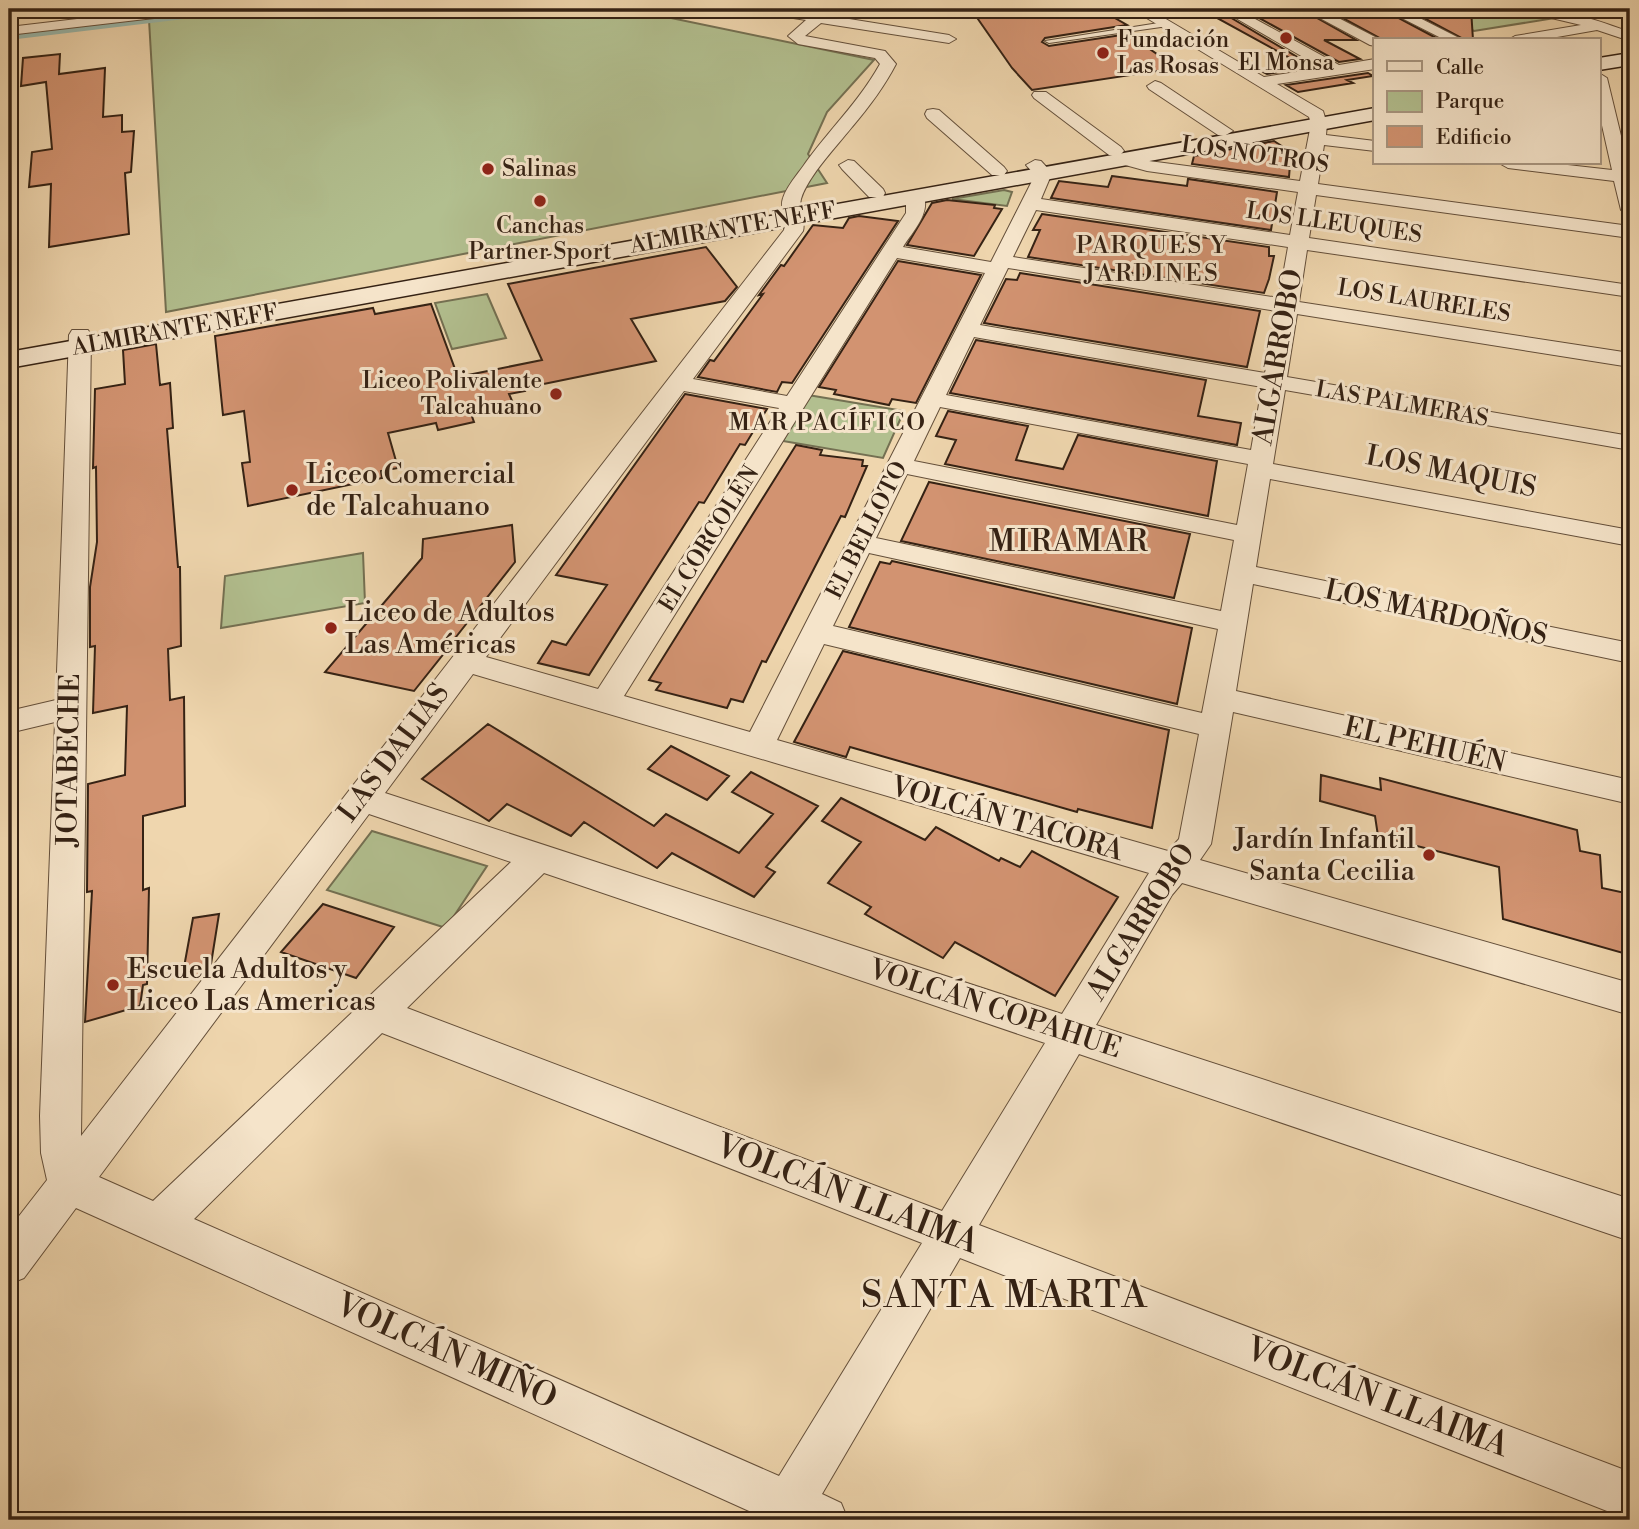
<svg xmlns="http://www.w3.org/2000/svg" width="1639" height="1529" viewBox="0 0 1639 1529" font-family="'Libre Bodoni',serif">
	<style>
		.green { fill: #b2bf8f; stroke: #747052; stroke-width: 2 }
		.lines { fill: none; stroke-linecap: round; stroke-linejoin: round }
		.canal { fill: #9ab9ad; fill-rule: evenodd }
		.building { fill: #d29371; stroke: #352214; stroke-width: 2 }
		.lane-casing { stroke: #644f3a; stroke-width: 2 }
		.street-casing { stroke: #644f3a; stroke-width: 2 }
		.secondary-casing { stroke: #352214; stroke-width: 3 }
		.lane { fill: #f5e4ca; fill-rule: evenodd }
		.street { fill: #f5e4ca; fill-rule: evenodd }
		.secondary { fill: #f5e4ca; fill-rule: evenodd }
		.poi-dot { fill: #8f2418; stroke: #f5e4ca; stroke-width: 2.5 }
		.labels { text-anchor: middle; dominant-baseline: central; stroke-width: 6; stroke-linejoin: round; paint-order: stroke }
		.far-poi-label { font-size: 23px; fill: #352214; stroke: #f5e4ca; text-anchor: start }
		.far-street-label { font-size: 23px; fill: #352214; stroke: #f5e4ca }
		.far-neighbourhood-label { font-size: 24px; letter-spacing: 2px; fill: #352214; stroke: #f5e4ca }
		.street-label { font-size: 28px; fill: #352214; stroke: #f5e4ca }
		.poi-label { font-size: 28px; fill: #352214; stroke: #f5e4ca; text-anchor: start }
		.neighbourhood-label { font-size: 30px; letter-spacing: 2px; fill: #352214; stroke: #f5e4ca }
		.near-street-label { font-size: 33px; fill: #352214; stroke: #f5e4ca }
		.near-neighbourhood-label { font-size: 37px; letter-spacing: 2px; fill: #352214; stroke: #f5e4ca }
	</style>
	<rect width="100%" height="100%" fill="#efd6ae"/>
	<filter id="stains"><feTurbulence type="fractalNoise" baseFrequency=".00286" numOctaves="4"/><feColorMatrix values="0 0 0 0 .2 0 0 0 0 .09 0 0 0 0 .02 0 0 0 .5 -.17"/></filter>
	<radialGradient id="worn" r=".72"><stop offset=".6" stop-color="#630" stop-opacity="0"/><stop offset="1" stop-color="#630" stop-opacity=".3"/></radialGradient>
	<path class="green" d="M239 9H611L647 13 874 60 827 112 808 154 827 183 166 312 149 20Z
		M1401 9H1511L1561 17 1474 31 1430 10 1409 12Z
		M1004 190 1012 192 1007 206 952 199Z
		M487 294 506 338 452 349 435 303Z
		M808 395 904 411 883 458 783 441Z
		M363 553 365 603 221 628 225 576Z
		M372 831 487 866 446 928 327 890Z"/>
	<g class="lines">
		<path class="canal" d="M200 9H241L234 13 9 40V32Z"/>
	</g>
	<path class="building" d="M971 9H1099L1127 25 1045 38 1042 42 1049 46 1128 34 1177 68 1032 90 1012 68Z
		M1280 9H1301L1356 40H1324L1360 59 1339 62 1250 13Z
		M1326 9H1382L1440 40H1383Z
		M1407 9H1471L1473 40H1465Z
		M1228 16 1314 67 1267 74 1259 70 1299 63 1217 18Z
		M60 54 59 74 105 68 103 117 122 115V132L134 131 131 172 125 173 129 234 49 247 51 184 29 187 32 152 52 149 46 82 21 86 23 58Z
		M1368 73 1373 76 1347 80 1353 83 1298 92 1286 85Z
		M1274 141 1291 152 1289 177 1192 164 1194 156Z
		M1112 176 1187 186 1188 179 1277 192 1271 230 1051 198 1059 181 1108 187Z
		M947 200 995 205 994 208 1002 209 974 256 907 245 932 203Z
		M1042 214 1269 247V256H1274L1269 279 1264 293 1028 257 1040 230H1033Z
		M859 216 898 221 792 383 782 382 777 392 698 377 710 360 714 361 763 294 759 295 781 265 784 266 813 225 843 228 849 218Z
		M706 247 737 287 725 301 631 319 656 361 524 388 525 391 509 394 513 403 470 411 474 422 438 430 436 423 388 433 398 468 381 471 382 478 248 506 242 463 250 462 244 411 223 415 215 336 373 308 375 314 431 304 458 377 542 360 508 284Z
		M898 261 981 275 916 403 892 399 889 405 834 394 836 390 819 387Z
		M1020 273 1260 311 1247 367 984 323 1006 279 1017 280Z
		M976 340 1206 380 1198 416 1241 423 1237 445 950 393Z
		M156 344 160 385 170 383 173 428 167 429 178 567H180L181 646 168 649 170 700 184 697 185 806 143 816V890L149 888 147 984 143 985 140 1006 85 1022 92 891 87 892 88 784 125 775 127 706 93 713 95 646 90 647V587L97 542 96 467 93 468 95 389 125 384 123 350Z
		M685 394 767 409 745 445 740 444 704 503 699 502 589 675 538 663 552 641 566 645 607 585 556 575Z
		M948 411 1028 426 1016 460 1063 469 1078 435 1217 461 1208 516 945 464 956 440 936 436Z
		M796 445 822 450 820 455 863 460 862 466H867L845 517 841 516 766 662 762 661 743 702 731 699 727 708 656 690 661 683 649 680Z
		M929 482 1190 534 1174 598 901 541Z
		M512 525 515 562 452 642 447 641 445 645 449 647 414 691 325 672 422 558 423 539Z
		M892 561 1192 628 1177 704 849 627 880 562 890 564Z
		M843 651 1169 730 1152 828 1078 809 1077 812 850 747 846 757 794 742Z
		M488 724 654 826 666 814 739 853 773 814 732 792 751 772 818 806 766 867 775 872 754 897 672 853 657 868 584 822 571 836 507 804 489 821 422 779Z
		M671 746 729 776 707 800 648 769Z
		M1321 775 1381 790 1380 778 1577 830 1580 851 1600 855 1602 888 1630 894V955L1503 919 1499 867 1378 836 1375 816 1320 801Z
		M841 798 925 840 936 827 999 861 1001 858 1020 867 1032 851 1118 897 1055 996 955 942 943 958 865 914 871 907 828 883 861 842 822 821Z
		M323 904 394 927 356 978 281 952Z
		M219 914 211 964 203 975 182 978 193 918Z"/>
	<g class="lines">
		<defs>
			<path id="lane" d="M1165 22 1168 26 1049 43 1045 41Z"/>
			<path id="street" d="M162 9H204L197 13 17 34V64L9 69V27Z
				M755 9H787L949 35 956 39 949 43 821 23 805 36 885 51 896 64C884 87 869 107 852 127 837 146 808 176 801 199 798 210 806 220 803 231L693 379 787 396 906 213V196L908 192H922C933 211 913 231 903 247L991 262 1031 183 1034 174 1026 165 1035 160 1041 161 1052 173 1041 199 1290 235 1298 192 1147 171 1118 163 1115 159 1118 156 1109 155 1034 98 1032 95 1034 92H1046L1121 147 1124 151 1121 154 1149 161 1300 181 1311 124 1309 117 1132 9H1149L1264 77 1322 68 1220 9H1237L1339 65 1375 59V69L1277 84 1323 111 1327 124 1326 135 1375 141V151L1324 145 1318 184 1630 226V238L1316 195 1309 238 1630 285V297L1307 250 1299 302 1630 353V367L1297 314 1287 377 1630 436V450L1285 390 1273 464 1630 530V546L1270 479 1256 567 1630 643V663L1253 584 1236 691 1630 780V804L1233 712 1214 827 1211 844 1200 860 1630 983V1015L1182 883 1172 895 1096 1025 1630 1199V1241L1079 1054 979 1225 1630 1472V1520L960 1258 822 1494 841 1503 848 1520H756L758 1515 76 1208 24 1278 9 1284V1229L47 1180 41 1153 40 1116 55 722 9 733V711L56 700 69 335 72 330H88L91 335 81 1136 784 230C787 219 779 209 783 198 787 186 797 175 804 165 828 131 859 102 880 64L875 58 798 44 788 36 806 20 762 13ZM1036 210 1288 247 1279 298 1013 257ZM897 258 985 273 750 732 624 696ZM1008 268 1276 311 1265 373 980 325ZM974 337 1262 387 1251 450 946 395ZM684 391 779 408 598 689 486 657ZM940 407 1248 464 1237 525 914 461ZM907 474 1234 540 1221 611 876 538ZM869 553 1218 629 1202 713 833 626ZM824 644 1199 734 1179 839 1168 851 777 740ZM473 674 1149 873 1062 1014 385 793ZM369 814 511 862 153 1201 99 1177ZM544 873 1045 1043 942 1211 407 1008ZM382 1033 922 1243 779 1476 194 1219Z
				M1303 9H1321L1381 40H1375V46L1370 45Z
				M1384 9H1402L1463 40H1445Z
				M1524 9C1562 7 1595 20 1630 32V41L1597 30 1540 40H1508L1515 36 1581 25 1526 12Z
				M1599 73 1607 78 1630 173V216L1621 210 1614 181 1508 168 1499 163H1550L1612 170 1599 112Z
				M1155 81 1161 83 1233 131 1224 136 1218 135 1149 89 1147 86Z
				M933 109 939 110 1004 167 1007 171 1004 175H992L927 118 925 114 927 110Z
				M848 160 854 161 883 189 885 193 883 197H869L842 169 839 165Z"/>
			<path id="secondary" d="M1630 53V65L1599 70V58Z
				M1375 108V120L9 368V352Z"/>
		</defs>
		<use href="#lane" class="lane-casing"/>
		<use href="#street" class="street-casing"/>
		<use href="#secondary" class="secondary-casing"/>
		<use href="#lane" class="lane"/>
		<use href="#street" class="street"/>
		<use href="#secondary" class="secondary"/>
	</g>
	<g class="poi-dot">
		<circle cx="1286" cy="38" r="7"/>
		<circle cx="1103" cy="53" r="7"/>
		<circle cx="488" cy="169" r="7"/>
		<circle cx="540" cy="201" r="7"/>
		<circle cx="556" cy="394" r="7"/>
		<circle cx="292" cy="490" r="7"/>
		<circle cx="331" cy="628" r="7"/>
		<circle cx="1429" cy="855" r="7"/>
		<circle cx="113" cy="985" r="7"/>
	</g>
	<g class="labels">
		<g class="far-poi-label">
			<text x="1117" y="40">Fundación<tspan x="1117" dy="26">Las Rosas</tspan></text>
			<text x="1286" y="63" text-anchor="middle">El Monsa</text>
			<text x="502" y="169">Salinas</text>
			<text x="540" y="226" text-anchor="middle">Canchas<tspan x="540" dy="26">Partner Sport</tspan></text>
			<text x="542" y="381" text-anchor="end">Liceo Polivalente<tspan x="542" dy="26">Talcahuano</tspan></text>
		</g>
		<g class="far-street-label">
			<text transform="translate(1255 155) rotate(8)">LOS NOTROS</text>
			<text transform="translate(1334 223) rotate(8)">LOS LLEUQUES</text>
			<text transform="translate(733 228) rotate(-10)">ALMIRANTE NEFF</text>
			<text transform="translate(1424 301) rotate(9)">LOS LAURELES</text>
			<text transform="translate(175 330) rotate(-10)">ALMIRANTE NEFF</text>
			<text transform="translate(1402 404) rotate(10)">LAS PALMERAS</text>
			<text transform="translate(867 530) rotate(-63)">EL BELLOTO</text>
			<text transform="translate(709 539) rotate(-58)">EL CORCOLÉN</text>
		</g>
		<g class="far-neighbourhood-label">
			<text x="1152" y="246">PARQUES Y<tspan x="1152" dy="28">JARDINES</tspan></text>
			<text x="828" y="423">MAR PACÍFICO</text>
		</g>
		<g class="street-label">
			<text transform="translate(1278 357) rotate(-80)">ALGARROBO</text>
			<text transform="translate(1451 472) rotate(11)">LOS MAQUIS</text>
			<text transform="translate(1436 613) rotate(12)">LOS MARDOÑOS</text>
			<text transform="translate(1425 745) rotate(13)">EL PEHUÉN</text>
			<text transform="translate(394 753) rotate(-53)">LAS DALIAS</text>
			<text transform="translate(69 760) rotate(-89)">JOTABECHE</text>
			<text transform="translate(1007 819) rotate(16)">VOLCÁN TACORA</text>
			<text transform="translate(1141 922) rotate(-58)">ALGARROBO</text>
			<text transform="translate(995 1009) rotate(18)">VOLCÁN COPAHUE</text>
		</g>
		<g class="poi-label">
			<text x="306" y="474">Liceo Comercial<tspan x="306" dy="32">de Talcahuano</tspan></text>
			<text x="345" y="612">Liceo de Adultos<tspan x="345" dy="32">Las Américas</tspan></text>
			<text x="1415" y="839" text-anchor="end">Jardín Infantil<tspan x="1415" dy="32">Santa Cecilia</tspan></text>
			<text x="127" y="969">Escuela Adultos y<tspan x="127" dy="32">Liceo Las Americas</tspan></text>
		</g>
		<g class="neighbourhood-label">
			<text x="1069" y="542">MIRAMAR</text>
		</g>
		<g class="near-street-label">
			<text transform="translate(847 1195) rotate(21)">VOLCÁN LLAIMA</text>
			<text transform="translate(446 1352) rotate(24)">VOLCÁN MIÑO</text>
			<text transform="translate(1377 1398) rotate(21)">VOLCÁN LLAIMA</text>
		</g>
		<g class="near-neighbourhood-label">
			<text x="1005" y="1296">SANTA MARTA</text>
		</g>
	</g>
	<rect width="1639" height="1529" fill="none" stroke="#efd6ae" stroke-width="35"/>
	<rect x="10" y="10" width="1618" height="1508" fill="none" stroke="#352214" stroke-width="3.5"/>
	<rect x="18" y="18" width="1604" height="1494" fill="none" stroke="#352214" stroke-width="2"/>
	<rect x="1373" y="38" width="228" height="126" fill="#f5e4ca" stroke="#a89681" stroke-width="2"/>
	<rect x="1387" y="61" width="35" height="10" fill="#f5e4ca" stroke="#a89681" stroke-width="2"/>
	<text x="1436" y="74" font-size="21" fill="#352214">Calle</text>
	<rect x="1387" y="91" width="35" height="21" fill="#b2bf8f" stroke="#a89681" stroke-width="2"/>
	<text x="1436" y="108" font-size="21" fill="#352214">Parque</text>
	<rect x="1387" y="126" width="35" height="21" fill="#d29371" stroke="#a89681" stroke-width="2"/>
	<text x="1436" y="144" font-size="21" fill="#352214">Edificio</text>
	<rect width="100%" height="100%" filter="url(#stains)"/>
	<rect width="100%" height="100%" fill="url(#worn)"/>
</svg>
